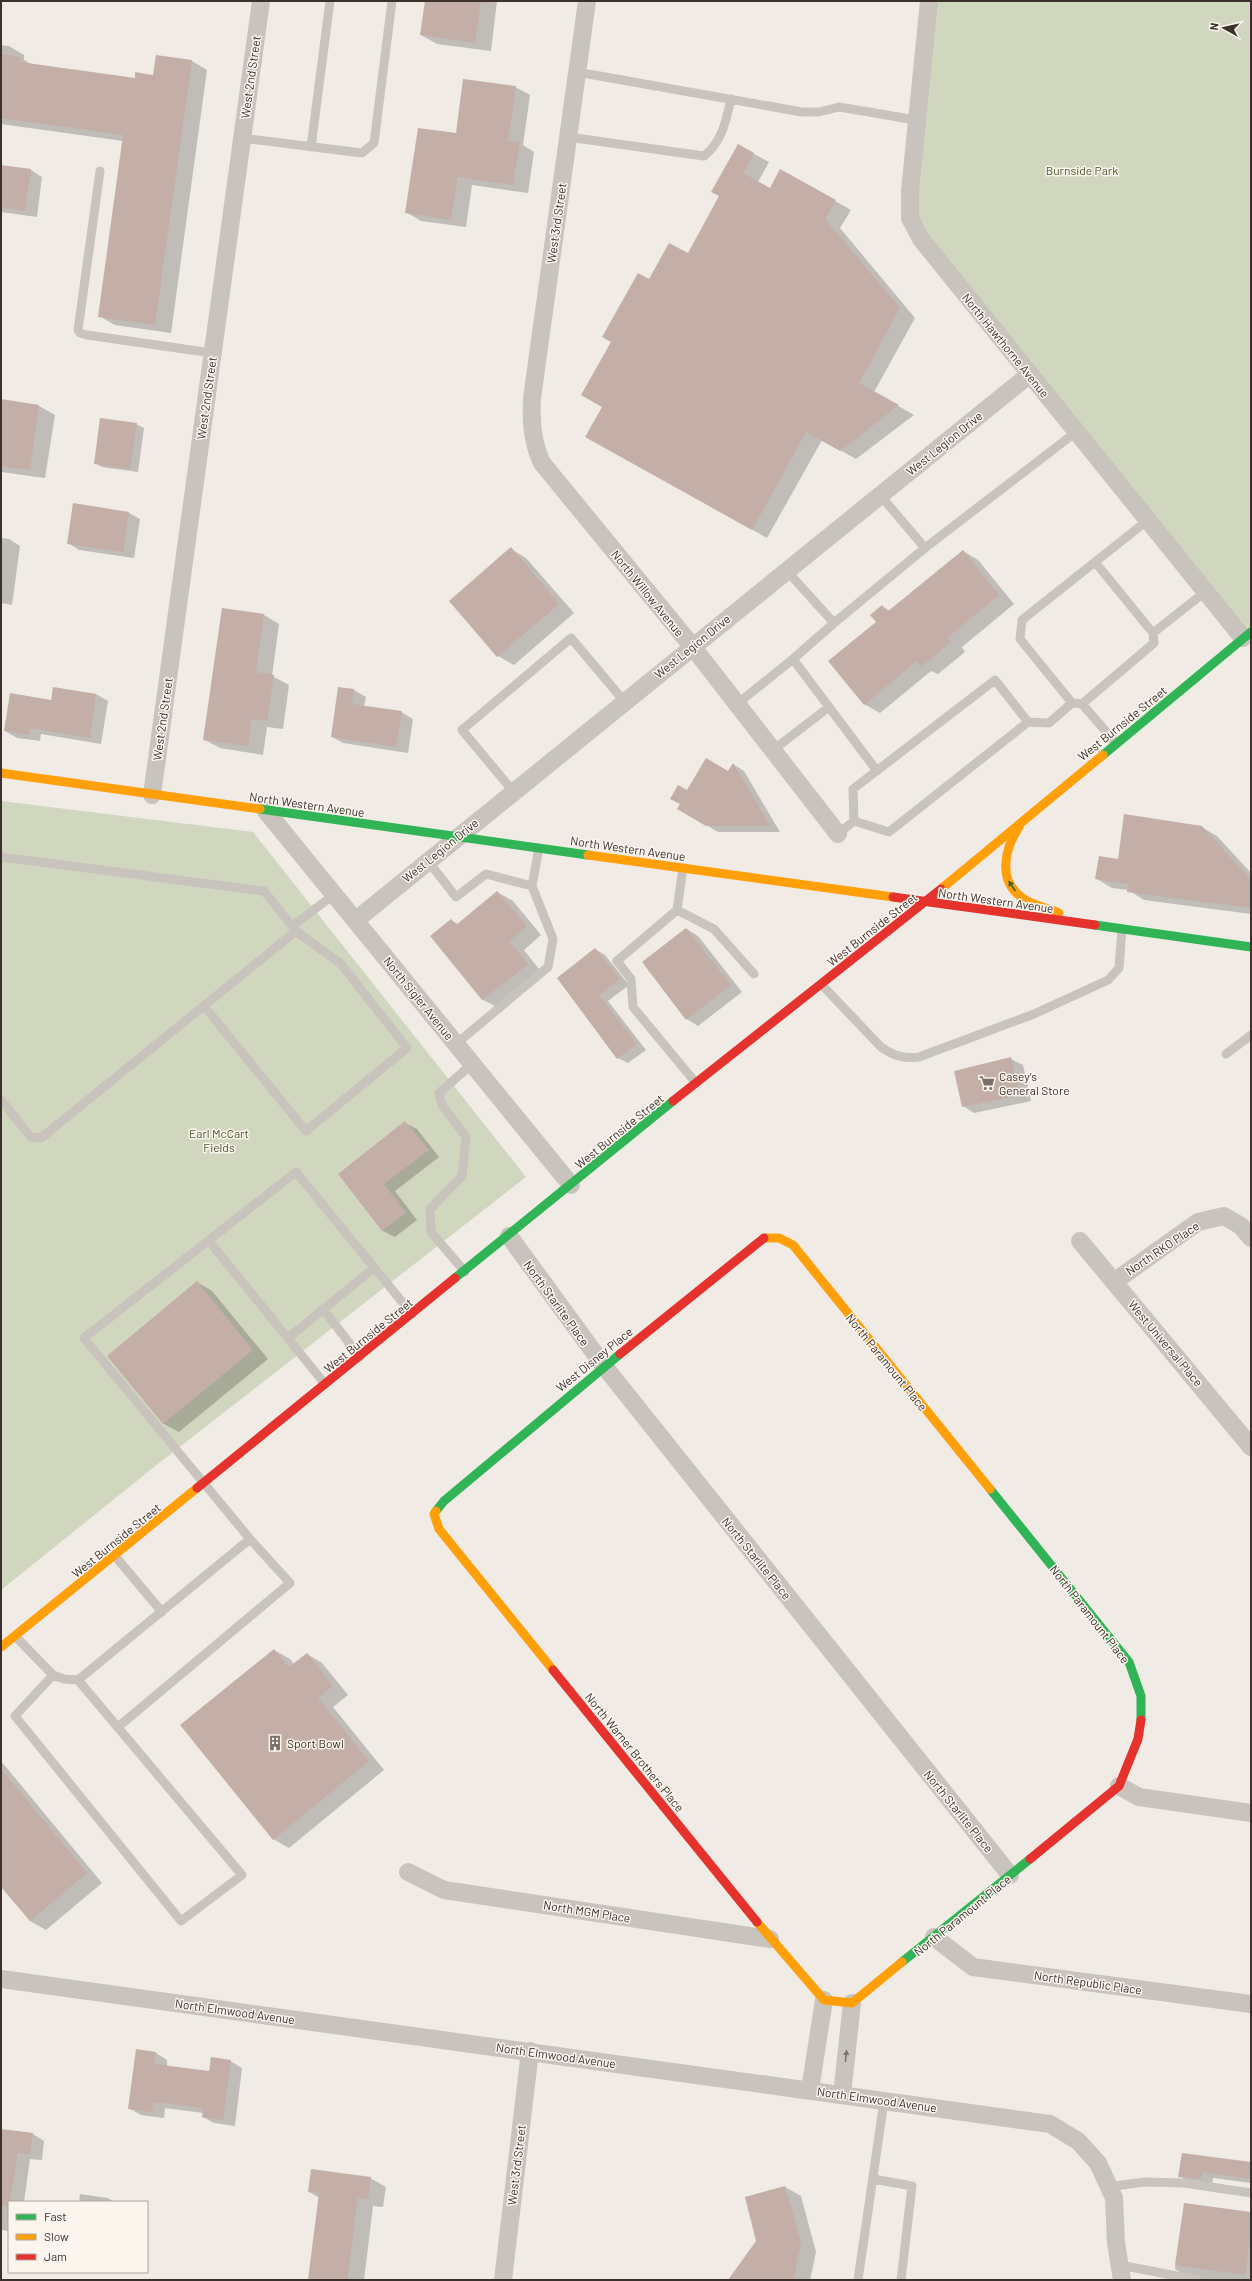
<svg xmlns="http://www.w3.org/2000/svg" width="1252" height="2281" viewBox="0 0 1252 2281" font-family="Barlow,sans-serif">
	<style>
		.green { fill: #d1d6bf }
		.shadow { fill: #0003 }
		.building { fill: #c3afa7 }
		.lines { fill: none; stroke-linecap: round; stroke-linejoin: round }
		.lane { stroke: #c9c3be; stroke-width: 9 }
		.street { stroke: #c9c3be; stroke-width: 18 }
		.fast { stroke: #30b455; stroke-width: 9 }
		.slow { stroke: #ff9f0a; stroke-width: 9 }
		.jam { stroke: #e5322d; stroke-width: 9 }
		.oneway { fill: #375e3a }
		.oneway2 { fill: #7b726d }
		.labels { text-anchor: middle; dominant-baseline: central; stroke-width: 3; stroke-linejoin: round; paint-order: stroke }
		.street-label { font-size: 12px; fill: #3b302b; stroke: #fbf5ee }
		.park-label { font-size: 12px; fill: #4a5a2e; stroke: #fbf5ee }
		.poi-label { font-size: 12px; fill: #3b302b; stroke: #fbf5ee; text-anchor: start }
	</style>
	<rect width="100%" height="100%" fill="#f0ebe5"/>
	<path class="green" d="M929 1H1251V632L1243 638 921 239 910 191Z
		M1 801 253 832 526 1177 159 1463 1 1590Z"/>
	<path class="shadow" d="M426 1H497L491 51 437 44 421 35Z
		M1 45 9 46 24 55V60L33 65 136 79 154 76 192 61 207 70 171 333 115 325 99 316 123 141 1 124Z
		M515 87 530 95 523 145 534 152 528 193 472 185 466 227 421 221 406 212 456 134Z
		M738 145 769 162 758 182 770 189 835 201 851 210 840 228 915 318 874 392 914 415 856 459 822 440 767 538 602 445 603 406 649 280 688 254 721 196Z
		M1 166 31 170 42 177 37 217 1 212Z
		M1 400 39 406 55 415 45 478 1 472Z
		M136 424 144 428 138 472 102 467 95 463Z
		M129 513 140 519 134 558 79 550 68 543Z
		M1 538 9 539 20 546 12 605 1 603Z
		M511 549 526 558 574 613 514 665 498 656Z
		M963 551 978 560 1014 604 962 647 965 652 938 674 931 671 880 713 864 704 882 606 890 611Z
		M223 609 264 615 279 624 272 676 289 685 283 729 267 727 263 755 220 748 205 740Z
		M54 688 96 694 108 701 101 744 41 734 40 741 17 738 5 731 52 701Z
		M339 688 354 690 366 697 364 707 401 712 413 719 408 753 343 743 332 737Z
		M733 764 744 771 780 832H718L679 809 687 792 729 772Z
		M1201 827 1217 836 1251 873V914L1144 900 1128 890 1112 888 1097 879 1118 860Z
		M497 892 513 901 541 935 524 950 542 973 499 1008 483 1000 432 936 451 920 458 924Z
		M687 929 698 936 742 992 698 1026 687 1019Z
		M595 949 605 955 629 985 608 1001 646 1050 628 1063 618 1058 558 979Z
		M1011 1059 1023 1065 1031 1101 974 1113 963 1106Z
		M405 1123 417 1129 439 1157 395 1191 417 1220 395 1237 383 1231 339 1174Z
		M197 1282 212 1291 268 1359 179 1432 164 1424 108 1356Z
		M274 1650 290 1659 294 1664 307 1654 322 1663 348 1695 333 1707 384 1770 289 1848 273 1839Z
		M1 1761 102 1883 46 1930 30 1921 1 1885Z
		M156 2053 167 2060V2067L210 2072 230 2061 242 2068 235 2126 214 2123 203 2117V2113L165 2108 164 2118 141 2115 129 2108Z
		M1 2130 33 2134 44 2141 42 2160 30 2159 24 2202H9V2231L1 2230Z
		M1251 2163V2183L1213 2178 1212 2185 1191 2183 1180 2176Z
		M370 2178 386 2187 383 2207 373 2206 364 2280H309L320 2198 309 2192Z
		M785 2187 801 2196 816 2252 810 2280H729L757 2241Z
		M80 2194 108 2198 115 2202H79Z
		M1185 2204 1251 2213V2280H1204L1187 2276 1175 2269Z"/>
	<path class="building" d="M425 1H481L475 43 420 35Z
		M1 54 21 57 20 62 135 78V72L153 75 156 55 192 60 155 325 98 317 123 135 1 118Z
		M463 79 516 86 508 141 520 142 513 185 458 177 451 220 405 213 418 128 456 133Z
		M738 144 754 153 743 173 770 188 780 169 836 200 825 219 900 308 859 383 899 405 840 451 806 432 752 530 585 437 602 407 581 395 611 342 602 337 638 273 649 279 669 243 688 253 719 196 711 192Z
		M1 165 31 169 25 211 1 207Z
		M1 399 39 405 30 470 1 466Z
		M100 418 137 423 130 469 94 464Z
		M73 503 129 512 123 552 67 544Z
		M511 547 559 604 497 657 449 601Z
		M963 550 999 595 947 638 951 642 922 666 917 661 864 705 828 661 876 622 870 615 882 605 887 612Z
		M222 608 264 614 256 672 274 675 267 721 252 719 248 746 203 740Z
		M53 687 96 694 90 738 30 728 29 735 4 731 10 693 51 700Z
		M338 687 354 689 352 704 402 711 396 747 331 737Z
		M706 758 728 771 733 763 770 826H706L677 809 680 804 670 799 678 785 687 790Z
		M1124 814 1202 826 1251 880V908L1127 892 1128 884 1095 879 1099 856 1118 859Z
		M497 891 527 926 509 941 528 964 482 1000 430 936 451 919 456 925Z
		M686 928 731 985 686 1020 642 962Z
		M595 948 620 979 599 995 637 1044 617 1059 557 978Z
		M1011 1057 1020 1095 962 1107 954 1071Z
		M405 1121 429 1150 384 1184 406 1213 382 1231 338 1174Z
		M197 1281 253 1350 163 1424 107 1356Z
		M274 1649 289 1667 307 1653 333 1686 318 1698 369 1761 273 1840 180 1725Z
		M1 1769 87 1873 30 1921 1 1887Z
		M136 2049 156 2052 155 2064 209 2071 211 2057 231 2060 223 2120 202 2117 203 2108 154 2102 152 2112 128 2109Z
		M1 2129 33 2133 30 2154 18 2153 9 2206H1Z
		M1182 2153 1251 2162V2179L1202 2172 1201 2179 1178 2177Z
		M311 2169 371 2177 368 2199 358 2198 347 2280H308L319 2193 308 2192Z
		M785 2186 801 2243 793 2280H728L756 2241 745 2197Z
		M1184 2203 1251 2212V2236L1245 2275 1175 2265Z"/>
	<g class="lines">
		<path class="lane" d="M577 72 802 112H819L839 107 916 120
			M568 137 704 156C722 142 726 121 731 99
			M242 138 362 153 374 143 392 1
			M311 147 330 1
			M100 171 78 330 80 333 87 335 212 353
			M880 495 925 548
			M1148 520 1095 562 1153 633 1205 592
			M786 570 834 623 793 659
			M834 623 925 548 1076 432
			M995 680 1028 722 889 832 854 821 853 789Z
			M737 704 793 659 877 771
			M1082 704 1072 703 1020 639 1022 620 1095 562
			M1028 722 1049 723 1072 703
			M1116 743 1082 704 1154 643 1153 633
			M773 750 829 707
			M513 791 462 730 571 638 624 701
			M838 834 854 821
			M1 857 264 891 296 931 41 1138 31 1137 1 1100
			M428 861 456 897 486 874 532 886
			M683 868 677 910 617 961 631 979 633 1007 696 1083
			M677 910 714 929 754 974
			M292 926 335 894
			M821 984 881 1047C894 1056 904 1059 919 1057L1034 1014 1108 980 1119 968 1122 929
			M204 1006 306 1131 407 1048 341 964 296 931
			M456 1044 548 967 553 939 532 886 539 848
			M1226 1054 1251 1035
			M209 1241 325 1384
			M465 1272 431 1232 430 1209 462 1176 466 1137 442 1105 439 1093 472 1064
			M323 1309 360 1357
			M288 1338 374 1268
			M115 1556 162 1612
			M15 1636 53 1675 64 1679 78 1680 250 1539 84 1338 296 1172 412 1314
			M53 1675 15 1716 181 1921 242 1875 78 1680
			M118 1727 290 1583 250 1539
			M873 2179 912 2186 901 2280
			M1108 2187 1144 2182 1184 2183 1251 2193
			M1120 2265 1197 2280
			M858 2280 884 2101"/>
		<path class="street" d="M587 1 532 398C531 422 532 441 542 463L692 646 838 834
			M929 1 910 191V218L921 239 1243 638
			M152 795 261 1
			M266 811 571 1185
			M356 920 1030 374
			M509 1236 604 1366 1010 1875
			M1080 1241 1251 1447
			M1115 1281 1198 1222 1224 1216 1241 1226 1251 1238
			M1119 1786 1139 1797 1251 1813
			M408 1872 444 1890 770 1939
			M934 1937 973 1967 1251 2004
			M1 1979 1050 2124 1078 2141 1098 2163 1114 2198 1116 2243 1122 2280
			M810 2090 824 2000
			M842 2095 852 2003
			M503 2280 530 2051"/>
		<path class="fast" d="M1103 755 1251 632
			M260 809 588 855
			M1095 925 1251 947
			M455 1278 673 1101
			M990 1489 1129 1662 1141 1696V1720
			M436 1511 444 1501 620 1354
			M902 1962 1030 1859"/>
		<path class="slow" d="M1 773 260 809
			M1019 827C1004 850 997 882 1024 899 1034 906 1048 908 1059 913
			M588 855 893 897
			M941 889 1103 755
			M764 1238H779L793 1245 990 1489
			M436 1511 434 1514 439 1529 553 1670
			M1 1647 197 1488
			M757 1922 824 2000 852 2003 902 1962"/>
		<path class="jam" d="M893 897 1095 925
			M673 1101 941 889
			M620 1354 764 1238
			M197 1488 455 1278
			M553 1670 757 1922
			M1030 1859 1119 1786 1138 1739 1141 1720"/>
	</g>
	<defs><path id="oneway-solid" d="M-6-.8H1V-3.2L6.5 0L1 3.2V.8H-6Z"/></defs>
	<use class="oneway" href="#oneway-solid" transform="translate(1012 886) rotate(-124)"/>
	<use class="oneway2" href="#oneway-solid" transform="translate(846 2056) rotate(-84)"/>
	<defs>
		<symbol id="supermarket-bare" viewBox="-9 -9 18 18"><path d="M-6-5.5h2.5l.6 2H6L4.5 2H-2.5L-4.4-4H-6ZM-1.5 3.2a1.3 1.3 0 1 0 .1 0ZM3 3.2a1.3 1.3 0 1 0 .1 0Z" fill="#7a716c" stroke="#fbf5ee" stroke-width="2.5" paint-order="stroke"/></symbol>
		<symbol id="building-bare" viewBox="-9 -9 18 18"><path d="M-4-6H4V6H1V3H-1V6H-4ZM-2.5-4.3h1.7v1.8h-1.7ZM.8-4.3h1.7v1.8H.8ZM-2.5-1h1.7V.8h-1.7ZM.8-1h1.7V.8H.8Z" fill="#7a716c" stroke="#fbf5ee" stroke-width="2.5" paint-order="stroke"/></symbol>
	</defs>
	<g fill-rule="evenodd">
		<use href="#supermarket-bare" x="976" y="1072" width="22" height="22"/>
		<use href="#building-bare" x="264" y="1732" width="22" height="22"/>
	</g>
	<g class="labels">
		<g class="street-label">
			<text transform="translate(250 77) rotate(-82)">West 2nd Street</text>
			<text transform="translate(556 223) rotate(-82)">West 3rd Street</text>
			<text transform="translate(1006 345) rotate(51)">North Hawthorne Avenue</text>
			<text transform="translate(206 398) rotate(-82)">West 2nd Street</text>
			<text transform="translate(944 443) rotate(-39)">West Legion Drive</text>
			<text transform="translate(648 593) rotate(51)">North Willow Avenue</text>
			<text transform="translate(692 646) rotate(-39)">West Legion Drive</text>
			<text transform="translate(162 719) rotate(-82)">West 2nd Street</text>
			<text transform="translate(1122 723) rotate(-39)">West Burnside Street</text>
			<text transform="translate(307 804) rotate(8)">North Western Avenue</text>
			<text transform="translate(628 848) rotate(8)">North Western Avenue</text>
			<text transform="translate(440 850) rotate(-39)">West Legion Drive</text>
			<text transform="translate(996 900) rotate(8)">North Western Avenue</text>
			<text transform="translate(872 929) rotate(-38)">West Burnside Street</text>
			<text transform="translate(419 998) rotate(51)">North Sigler Avenue</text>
			<text transform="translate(619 1131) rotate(-39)">West Burnside Street</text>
			<text transform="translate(1162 1248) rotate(-34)">North RKO Place</text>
			<text transform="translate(557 1303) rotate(54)">North Starlite Place</text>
			<text transform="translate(368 1335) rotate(-39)">West Burnside Street</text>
			<text transform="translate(1166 1343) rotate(50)">West Universal Place</text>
			<text transform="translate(594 1359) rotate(-39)">West Disney Place</text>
			<text transform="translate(887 1362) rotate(51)">North Paramount Place</text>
			<text transform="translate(116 1540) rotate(-39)">West Burnside Street</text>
			<text transform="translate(757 1558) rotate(51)">North Starlite Place</text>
			<text transform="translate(1090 1614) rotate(52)">North Paramount Place</text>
			<text transform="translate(635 1752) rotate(51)">North Warner Brothers Place</text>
			<text transform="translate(959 1811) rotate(51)">North Starlite Place</text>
			<text transform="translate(587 1911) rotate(9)">North MGM Place</text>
			<text transform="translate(962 1915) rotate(-39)">North Paramount Place</text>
			<text transform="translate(1088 1982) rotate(8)">North Republic Place</text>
			<text transform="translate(235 2011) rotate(8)">North Elmwood Avenue</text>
			<text transform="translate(556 2055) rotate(8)">North Elmwood Avenue</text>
			<text transform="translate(877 2099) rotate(8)">North Elmwood Avenue</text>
			<text transform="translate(516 2165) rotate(-83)">West 3rd Street</text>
		</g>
		<g class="park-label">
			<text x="1082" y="170">Burnside Park</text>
			<text x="219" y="1133">Earl McCart<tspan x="219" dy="14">Fields</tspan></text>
		</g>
		<g class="poi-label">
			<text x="999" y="1076">Casey's<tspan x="999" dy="14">General Store</tspan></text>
			<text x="287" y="1743">Sport Bowl</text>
		</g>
	</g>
	<rect width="1252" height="2281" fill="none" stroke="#3b302b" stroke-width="4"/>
	<rect x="8" y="2201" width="140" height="72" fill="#fbf5ee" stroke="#aea6a0"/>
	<rect x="16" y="2214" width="20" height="6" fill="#30b455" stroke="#aea6a0"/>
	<text x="44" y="2221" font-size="12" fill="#3b302b">Fast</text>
	<rect x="16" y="2234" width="20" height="6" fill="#ff9f0a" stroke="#aea6a0"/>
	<text x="44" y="2241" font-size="12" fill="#3b302b">Slow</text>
	<rect x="16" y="2254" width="20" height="6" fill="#e5322d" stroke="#aea6a0"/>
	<text x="44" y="2261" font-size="12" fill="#3b302b">Jam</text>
	<g transform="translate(1224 28) rotate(278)" stroke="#fbf5ee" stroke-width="3" paint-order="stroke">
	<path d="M0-3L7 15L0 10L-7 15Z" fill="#3b302b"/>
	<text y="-6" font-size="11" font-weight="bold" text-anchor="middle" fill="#3b302b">N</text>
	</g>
</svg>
